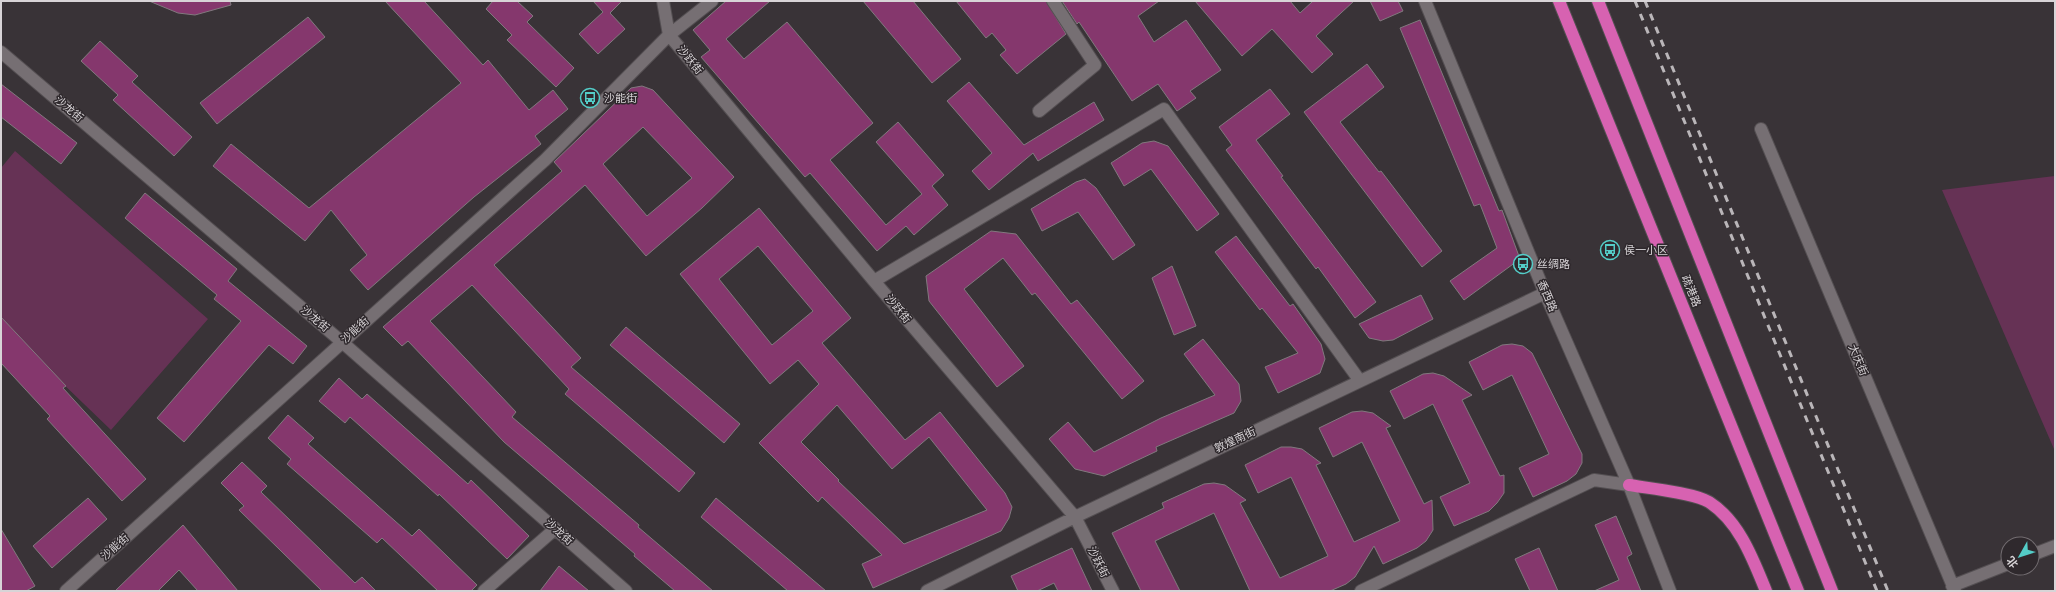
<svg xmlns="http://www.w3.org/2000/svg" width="2056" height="592" viewBox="0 0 2056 592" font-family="Bitter,'Noto Sans SC',serif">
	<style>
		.green { fill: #663255 }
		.building { fill: #85376d; stroke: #81797e; fill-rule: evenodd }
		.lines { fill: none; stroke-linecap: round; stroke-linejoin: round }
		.street-casing { stroke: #544f52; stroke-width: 14 }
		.highway-casing { stroke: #544f52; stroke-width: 14 }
		.street { stroke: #766f73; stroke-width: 12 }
		.highway { stroke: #d762b1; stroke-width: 12 }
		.rail { stroke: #bab6b9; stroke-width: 3; stroke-dasharray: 7 7; stroke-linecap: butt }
		.labels { text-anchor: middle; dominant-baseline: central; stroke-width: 3; stroke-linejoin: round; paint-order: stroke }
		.street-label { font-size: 11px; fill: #d8d4d7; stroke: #2f292d }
		.poi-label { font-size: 11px; fill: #d8d4d7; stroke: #2f292d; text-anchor: start }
	</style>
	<rect width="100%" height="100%" fill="#393337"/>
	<path class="green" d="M15 151 208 319 111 430 1 324V168Z
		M2055 176V449H2054L1942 190Z"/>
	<path class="building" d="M149 1H230L231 5 195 15 178 13Z
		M385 1H424L483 65 488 60 529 110 553 90 568 109 535 136 541 144 474 197 368 290 350 270 367 255 331 210 305 241 213 166 231 144 309 208 461 83Z
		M493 1H517L533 16 527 22 574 68 556 87 507 40 512 35 486 9Z
		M593 1H622L610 13 625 29 598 54 579 34 603 12Z
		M726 1H770L726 39 744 59 787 22 873 123 830 160 886 225 922 194 876 142 898 122 944 175 932 186 948 205 914 235 906 226 877 251 810 173 805 177 701 57 710 50 693 30Z
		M863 1H913L961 59 932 83Z
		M956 1H1046L1066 34 1017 74 1000 55 1006 50 992 33 986 38Z
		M1062 1H1159L1138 16 1154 42 1186 20 1221 70 1190 91 1196 98 1177 111 1158 84 1132 101 1079 22 1077 24Z
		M1195 1H1290L1300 13 1313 1H1354L1316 36 1333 54 1312 73 1272 29 1242 56Z
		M1370 1H1398L1403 11 1380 21Z
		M308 17 325 37 217 124 200 103Z
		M1420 20 1499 211 1502 210 1520 259 1464 300 1450 281 1497 248 1480 204 1474 206 1400 28Z
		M100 41 138 76 132 82 192 137 174 156 113 100 118 95 81 61Z
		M1367 64 1384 87 1340 122 1379 172 1381 171 1442 251 1422 267 1304 112Z
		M969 82 1024 145 1094 102 1104 120 1038 161 1033 153 989 190 972 171 992 153 947 101Z
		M1 84 77 143 61 164 1 117Z
		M642 86 653 90 734 177 702 208 646 256 585 185 494 265 581 358 571 367 695 473 679 492 565 394 569 389 472 285 430 321 516 412 512 417 639 525 638 527 713 591H675L634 556 635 554 504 442 408 341 402 346 383 327 562 171 554 162 631 88ZM643 127 692 178 647 216 603 164Z
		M1270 89 1290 114 1256 140 1283 176 1281 177 1376 302 1355 318 1318 267 1316 269 1226 150 1232 145 1219 127Z
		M1154 141 1168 146 1219 214 1197 231 1151 169 1124 186 1111 163 1142 143Z
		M1085 179 1096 188 1135 245 1113 260 1078 212 1042 231 1031 209 1076 182Z
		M145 193 237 269 228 281 307 346 293 364 269 345 184 442 157 418 241 321 214 299 217 295 125 218Z
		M759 208 851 318 822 343 905 440 940 412 1005 493 1012 507 1009 518 1001 531 873 588 862 564 882 555 822 497 818 502 759 443 819 384 798 360 770 384 680 274ZM758 246 813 311 772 345 719 279ZM837 405 892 469 929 437 987 510 904 544 838 481 839 480 801 442Z
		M991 231 1016 234 1071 304 1077 300 1144 381 1122 399 1035 293 1032 295 1003 258 964 289 1024 366 997 387 929 301 926 276Z
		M1236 236 1290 306 1293 304 1321 344 1325 359 1320 373 1278 393 1265 367 1298 353 1262 308 1260 310 1215 252Z
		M1172 266 1196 326 1174 335 1152 278Z
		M1421 295 1433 319 1393 340 1383 341 1369 338 1359 324Z
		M1 317 66 386 63 388 146 479 122 501 47 419 50 416 1 363Z
		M626 327 740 424 724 443 610 345Z
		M1203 339 1239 384 1241 401 1234 413 1156 447 1157 451 1104 476 1075 469 1049 439 1068 422 1094 452 1161 418 1215 395 1184 354Z
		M1512 344 1523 346 1532 353 1582 454V463L1576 474 1567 481 1533 497 1519 468 1549 454 1512 375 1483 390 1469 362 1502 345Z
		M1433 373 1444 376 1472 395 1462 400 1500 476 1504 475V493L1497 503 1489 511 1454 526 1440 497 1470 483 1433 404 1404 419 1390 391 1423 374Z
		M339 378 362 399 367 394 468 484 471 480 529 536 507 559 439 494 438 496 350 417 345 423 319 401Z
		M1362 411 1373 413 1391 426 1386 428 1424 504 1432 500 1433 530 1426 541 1417 548 1383 564 1374 546 1355 577 1346 584 1330 591H1250L1214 513 1155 541 1180 591H1141L1112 533 1164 508 1162 503 1204 484 1214 483 1225 485 1246 500 1240 503 1280 578 1328 556 1291 477 1258 493 1245 465 1281 447H1291L1302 449 1321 463 1316 465 1354 542 1400 521 1362 442 1333 457 1319 428 1352 412Z
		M288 415 314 438 308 444 412 536 419 529 477 585 471 591H438L382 538 377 543 287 464 291 459 268 438Z
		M242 462 267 486 261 492 355 583 362 577 376 591H322L239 510 244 506 221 483Z
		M88 498 107 519 52 568 33 546Z
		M716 498 826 591H788L701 517Z
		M1616 516 1632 554 1627 557 1641 591H1594L1619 580 1595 525Z
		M183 525 238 591H198L179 570 158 591H115Z
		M1 529 35 586 26 591H1Z
		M1072 548 1092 591H1058L1054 583 1037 591H1018L1011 576Z
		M1539 548 1558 591H1530L1515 559Z
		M559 566 589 591H540Z"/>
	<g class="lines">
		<defs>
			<path id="street" d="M663 1 669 35 874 281 1075 517 1113 591
				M1425 1 1545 293 1629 485 1670 591
				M1 52 342 342 626 591
				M1039 111 1095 65 1053 1
				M1761 129 1955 591
				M874 281 1164 109 1360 381
				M2032 555 2055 546
				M1952 586 2008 564
				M66 591 545 160 669 35 712 1
				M484 591 555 529
				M927 591 1075 517 1545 293
				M1361 591 1594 480 1629 485"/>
			<path id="highway" d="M1559 1 1798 591
				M1598 1 1832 591
				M1629 485C1647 488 1695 493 1709 502 1739 521 1753 559 1766 591"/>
		</defs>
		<use href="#street" class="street-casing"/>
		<use href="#highway" class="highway-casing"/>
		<use href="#street" class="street"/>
		<use href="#highway" class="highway"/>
		<path class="rail" d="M1635 1 1877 591
			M1645 1 1888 591"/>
	</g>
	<defs>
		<symbol id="bus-ring" viewBox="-11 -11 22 22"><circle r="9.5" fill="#2f292d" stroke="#54cdc8" stroke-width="1.5"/><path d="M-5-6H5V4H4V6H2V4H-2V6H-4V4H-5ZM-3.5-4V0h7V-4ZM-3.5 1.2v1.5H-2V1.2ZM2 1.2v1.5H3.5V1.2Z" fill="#54cdc8"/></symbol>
	</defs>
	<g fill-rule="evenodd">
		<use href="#bus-ring" x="579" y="87" width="22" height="22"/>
		<use href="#bus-ring" x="1599" y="239" width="22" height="22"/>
		<use href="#bus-ring" x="1512" y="253" width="22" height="22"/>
	</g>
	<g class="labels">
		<g class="street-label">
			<text transform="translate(690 60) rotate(50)">沙跃街</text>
			<text transform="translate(69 109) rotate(40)">沙龙街</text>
			<text transform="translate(1691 291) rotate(68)">疏港路</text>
			<text transform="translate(1547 296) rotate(67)">香西路</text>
			<text transform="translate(898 309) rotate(50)">沙跃街</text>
			<text transform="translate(315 319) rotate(40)">沙龙街</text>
			<text transform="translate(355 330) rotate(-42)">沙能街</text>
			<text transform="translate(1858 360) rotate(67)">大庆街</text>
			<text transform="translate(1235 440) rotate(-25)">敦煌南街</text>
			<text transform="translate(559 532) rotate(41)">沙龙街</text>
			<text transform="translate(115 547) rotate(-42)">沙能街</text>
			<text transform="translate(1098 562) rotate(63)">沙跃街</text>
		</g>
		<g class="poi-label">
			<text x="604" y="98">沙能街</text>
			<text x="1624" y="250">侯一小区</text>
			<text x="1537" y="264">丝绸路</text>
		</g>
	</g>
	<rect width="2056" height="592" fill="none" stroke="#d8d4d7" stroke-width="4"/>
	<g transform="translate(2020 556) rotate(231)"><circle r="19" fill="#2f292d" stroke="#736d71"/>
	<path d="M0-3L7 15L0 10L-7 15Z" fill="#54cdc8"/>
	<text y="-6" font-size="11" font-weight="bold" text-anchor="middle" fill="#d8d4d7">北</text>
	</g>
</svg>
